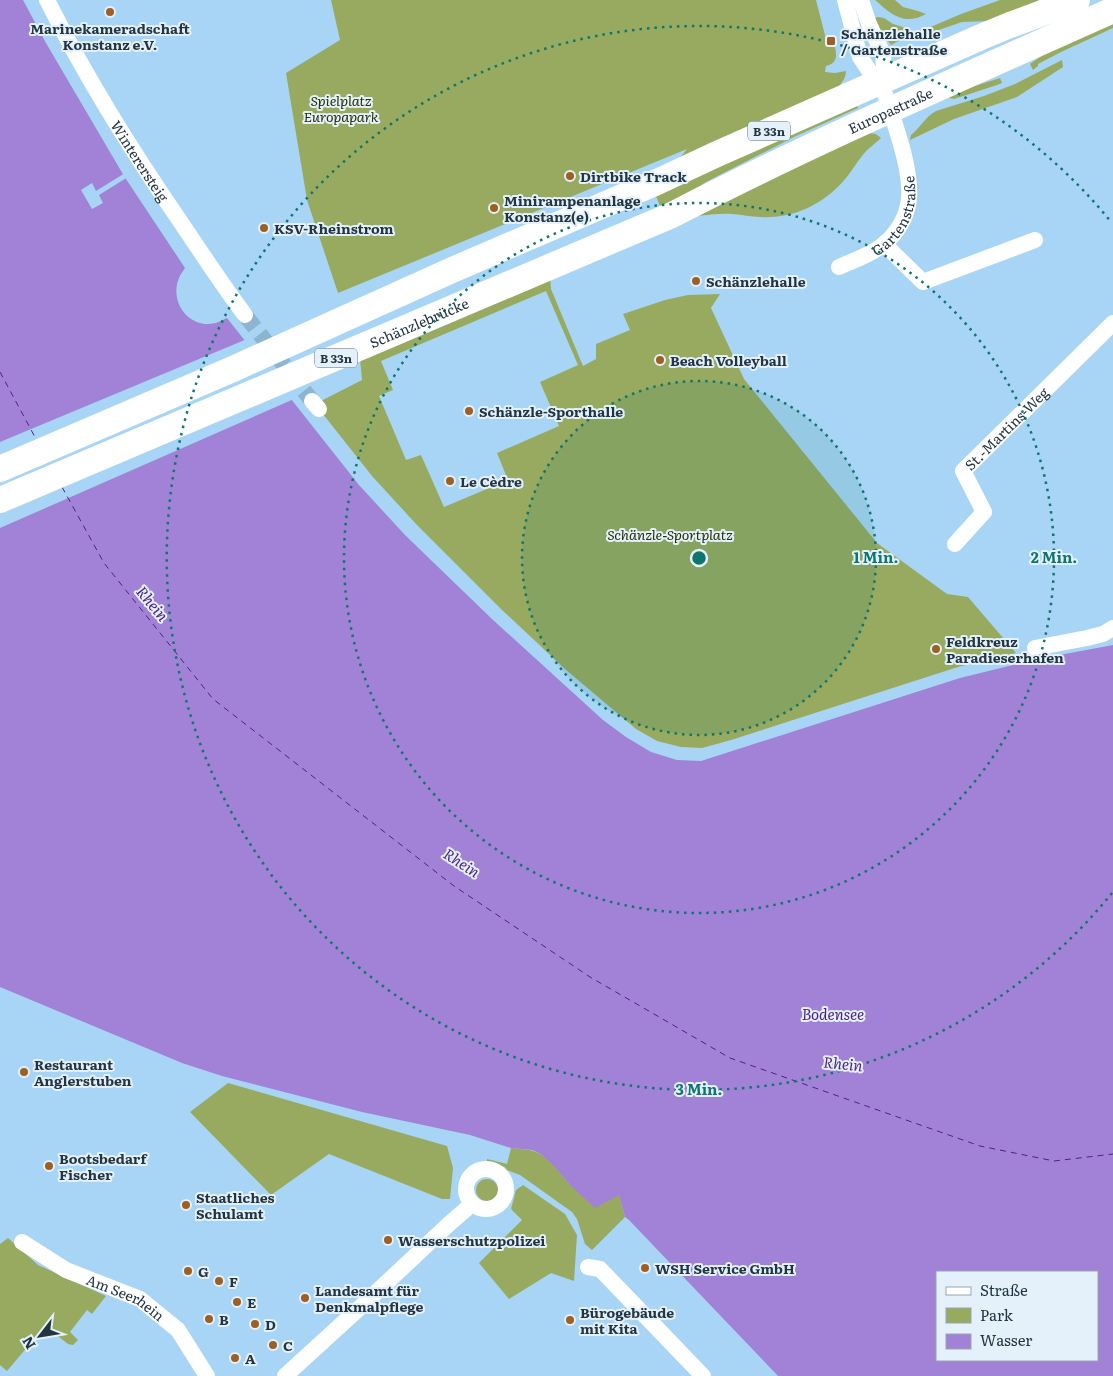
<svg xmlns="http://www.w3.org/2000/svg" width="1113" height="1376" viewBox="0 0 1113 1376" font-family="Literata,serif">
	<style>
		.green { fill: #98aa60; fill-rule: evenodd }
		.water { fill: #a182d6; fill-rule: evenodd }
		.pier { fill: #a8d5f5 }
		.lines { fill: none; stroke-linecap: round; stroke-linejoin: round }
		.ferry { stroke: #502185; stroke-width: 1; stroke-dasharray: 6 5; stroke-linecap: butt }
		.minor-tunnel { stroke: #8db5d1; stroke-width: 16; stroke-dasharray: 16 8; stroke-linecap: butt }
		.minor { stroke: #fff; stroke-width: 16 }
		.primary { stroke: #fff; stroke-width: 26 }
		.ring { fill: none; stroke: #0f766e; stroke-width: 2.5; stroke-dasharray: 2.5 5 }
		.poi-dot { fill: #9d5f24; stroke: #e4f1fb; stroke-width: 2 }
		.labels { text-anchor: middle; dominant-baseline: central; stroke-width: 4; stroke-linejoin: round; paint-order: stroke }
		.shield { fill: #e4f1fb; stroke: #5d6d79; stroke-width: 1 }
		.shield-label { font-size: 12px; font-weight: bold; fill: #233541 }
		.poi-label { font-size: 14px; font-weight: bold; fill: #233541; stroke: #e4f1fb; text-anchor: start }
		.park-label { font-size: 14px; font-style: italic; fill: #293107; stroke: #e4f1fb }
		.street-label { font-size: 14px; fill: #233541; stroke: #e4f1fb }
		.water-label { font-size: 15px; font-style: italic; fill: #502185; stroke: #e4f1fb }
		.centre { fill: #0f766e; stroke: #e4f1fb; stroke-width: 2.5 }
		.ring-label { font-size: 15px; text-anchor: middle; font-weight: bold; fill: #0f766e; stroke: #e4f1fb; stroke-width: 4; stroke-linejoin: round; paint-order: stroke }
	</style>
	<rect width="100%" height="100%" fill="#a8d5f5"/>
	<path class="green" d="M331 0H816L828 47H835C837 57 837 63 826 66L825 72 835 73 846 71C846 78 842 82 838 88L679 159 687 149 338 293 307 200 286 73 340 40Z
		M875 0H895L903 7 918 11 926 14C904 26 892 15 875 0Z
		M1000 0H1051L987 21 962 22 924 35 919 32 961 14Z
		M878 17 884 18 893 24 903 27 906 30V35L904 38 891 45 879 28 875 18Z
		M1113 19V28L1061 52 1038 64V66L1033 70 1030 64 1060 43Z
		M1062 60 1063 67 1017 97 954 119 910 140 911 135C920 128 925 117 936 111L984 96 1015 84Z
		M1000 78 1002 83 997 85 954 99 949 98 946 95Z
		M855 102 858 108 796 136 706 182 678 200 660 206 656 196Z
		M869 133 876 134 881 138C875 144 867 149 862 156 856 163 852 171 846 178 827 201 800 216 770 217 757 218 745 215 732 214 720 213 709 215 697 216L764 179Z
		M550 276 551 289 583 366 596 359V344L630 330 623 314 665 300 688 295 720 294 711 308 744 379 877 543 947 594 968 597 1016 653 958 667 731 740 702 748 681 747 657 741 636 729 565 669 502 610 417 525 372 476 315 404 362 380 360 359ZM546 291 578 365 540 382 559 426 497 453 508 480 444 507 421 455 406 460 379 396 393 390 381 361Z
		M228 1083 447 1146 453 1168 450 1199H442L329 1154 271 1195 190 1112Z
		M511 1148 530 1150 541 1154 555 1166 569 1184 619 1194 625 1217 592 1250 585 1244 577 1219 572 1212 520 1175 507 1170 505 1167 487 1163V1159L507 1164Z
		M476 1190a11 11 0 1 1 22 0a11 11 0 1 1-22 0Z
		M523 1185 565 1214 577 1235 574 1281 551 1273 509 1299 479 1263 522 1220 511 1209 516 1190Z
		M8 1238 38 1265 106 1296 92 1314 87 1310 70 1332 78 1340 73 1345 68 1344 45 1326 7 1371 0 1365V1244Z"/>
	<path class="water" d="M0 0H23L46 43 124 176 185 268C183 271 180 275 179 278 170 299 185 324 208 324 215 324 221 321 227 318L359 485 405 535 492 619 603 720 626 737 651 752 677 760 701 761 960 678 1038 659 1113 645V1376H778L629 1220 625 1217 619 1195 595 1208 569 1184 556 1168 541 1154 532 1150 511 1148 470 1135 362 1112 222 1076 182 1063 0 987ZM937 1272H1097V1360H937Z"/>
	<path class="pier" d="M125 173 128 177 99 195 103 203 92 209 81 190 92 183 96 191Z
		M247 339 294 399 0 528V442Z"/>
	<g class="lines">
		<path class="ferry" d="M0 372 36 439
			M62 487 104 563 213 699 454 886 590 977 730 1058 980 1146 1054 1161 1113 1154"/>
		<path class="minor-tunnel" d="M245 315 312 401"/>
		<g class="minor">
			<path id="s1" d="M47 0C86 78 133 153 182 224 203 255 223 286 245 315"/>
			<path d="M845 0 860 57 870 72 881 82"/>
			<path d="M884 244 923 282 1035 240"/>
			<path id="s2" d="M839 267C854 260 871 255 884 244 894 236 904 222 907 209 917 177 891 115 881 82L884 68 883 54 869 24 861 0"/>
			<path d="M312 401 319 409"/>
			<path id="s3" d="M955 544 984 512 963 471 1113 323"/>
			<path d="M1035 648 1087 638 1103 634 1113 628"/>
			<circle cx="486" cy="1189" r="20"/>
			<path id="s4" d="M22 1242 66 1270 140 1299 178 1330 207 1376"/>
			<path d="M588 1267 600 1269 703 1376"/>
			<path d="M285 1376 366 1302 449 1224 472 1204"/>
		</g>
		<g class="primary">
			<path d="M0 469 233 369 450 271 657 182 717 154 981 37 1010 25 1077 0"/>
			<path id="s5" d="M0 500 672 215C815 141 964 77 1111 11"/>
		</g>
	</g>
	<circle cx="699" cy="558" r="177" fill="#0f766e" fill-opacity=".12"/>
	<g class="ring">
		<circle cx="699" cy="558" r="177"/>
		<circle cx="699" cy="558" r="355"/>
		<path d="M1112 893A532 532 0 1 1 1112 223"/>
	</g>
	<g class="poi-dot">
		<circle cx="110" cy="12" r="5"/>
		<rect x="826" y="36" width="10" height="10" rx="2.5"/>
		<circle cx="570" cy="176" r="5"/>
		<circle cx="494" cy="208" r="5"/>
		<circle cx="264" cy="228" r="5"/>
		<circle cx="696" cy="281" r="5"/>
		<circle cx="660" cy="360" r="5"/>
		<circle cx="469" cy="411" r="5"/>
		<circle cx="450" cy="481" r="5"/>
		<circle cx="936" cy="649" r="5"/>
		<circle cx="24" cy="1072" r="5"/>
		<circle cx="49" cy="1166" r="5"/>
		<circle cx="186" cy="1205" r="5"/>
		<circle cx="388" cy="1240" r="5"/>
		<circle cx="645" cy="1268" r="5"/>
		<circle cx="188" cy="1271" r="5"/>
		<circle cx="219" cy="1281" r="5"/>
		<circle cx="305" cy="1298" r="5"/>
		<circle cx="237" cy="1302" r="5"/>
		<circle cx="209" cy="1319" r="5"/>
		<circle cx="570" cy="1320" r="5"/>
		<circle cx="255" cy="1324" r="5"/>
		<circle cx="273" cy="1345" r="5"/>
		<circle cx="235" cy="1358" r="5"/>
	</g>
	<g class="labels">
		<g class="shield">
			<rect x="748" y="121.5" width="42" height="19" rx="4"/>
			<rect x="315" y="348.5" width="42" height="19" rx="4"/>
		</g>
		<g class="shield-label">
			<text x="769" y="131">B 33n</text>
			<text x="336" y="358">B 33n</text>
		</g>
		<g class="poi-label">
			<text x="110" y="28" text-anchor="middle">Marinekameradschaft<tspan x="110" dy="16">Konstanz e.V.</tspan></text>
			<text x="841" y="33">Schänzlehalle<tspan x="841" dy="16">/ Gartenstraße</tspan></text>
			<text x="580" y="176">Dirtbike Track</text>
			<text x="504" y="200">Minirampenanlage<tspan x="504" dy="16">Konstanz(e)</tspan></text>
			<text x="274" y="228">KSV-Rheinstrom</text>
			<text x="706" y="281">Schänzlehalle</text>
			<text x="670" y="360">Beach Volleyball</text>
			<text x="479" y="411">Schänzle-Sporthalle</text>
			<text x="460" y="481">Le Cèdre</text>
			<text x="946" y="641">Feldkreuz<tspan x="946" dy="16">Paradieserhafen</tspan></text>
			<text x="34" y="1064">Restaurant<tspan x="34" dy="16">Anglerstuben</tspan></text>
			<text x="59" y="1158">Bootsbedarf<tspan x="59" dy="16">Fischer</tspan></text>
			<text x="196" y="1197">Staatliches<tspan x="196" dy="16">Schulamt</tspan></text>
			<text x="398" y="1240">Wasserschutzpolizei</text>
			<text x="655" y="1268">WSH Service GmbH</text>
			<text x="198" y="1271">G</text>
			<text x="229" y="1281">F</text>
			<text x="315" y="1290">Landesamt für<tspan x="315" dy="16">Denkmalpflege</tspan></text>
			<text x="247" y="1302">E</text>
			<text x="580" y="1312">Bürogebäude<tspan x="580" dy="16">mit Kita</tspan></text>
			<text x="219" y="1319">B</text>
			<text x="265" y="1324">D</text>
			<text x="283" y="1345">C</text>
			<text x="245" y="1358">A</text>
		</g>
		<g class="park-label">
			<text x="341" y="100">Spielplatz<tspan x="341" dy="16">Europapark</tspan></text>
			<text x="670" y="534">Schänzle-Sportplatz</text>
		</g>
		<g class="street-label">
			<text stroke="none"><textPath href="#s5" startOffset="972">Europastraße</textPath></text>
			<text stroke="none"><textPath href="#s1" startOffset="186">Winterersteig</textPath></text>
			<text stroke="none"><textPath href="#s2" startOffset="82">Gartenstraße</textPath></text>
			<text stroke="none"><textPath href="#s5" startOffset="455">Schänzlebrücke</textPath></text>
			<text stroke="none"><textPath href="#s3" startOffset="150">St.-Martins-Weg</textPath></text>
			<text stroke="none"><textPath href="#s4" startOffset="118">Am Seerhein</textPath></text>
		</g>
		<g class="water-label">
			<text transform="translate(153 603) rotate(50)">Rhein</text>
			<text transform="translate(462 862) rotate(33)">Rhein</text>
			<text x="833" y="1013">Bodensee</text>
			<text transform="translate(843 1063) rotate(6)">Rhein</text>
		</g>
	</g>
	<circle cx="699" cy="558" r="8" class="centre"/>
	<g class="ring-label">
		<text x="876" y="563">1 Min.</text>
		<text x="1054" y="563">2 Min.</text>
		<text x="699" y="1095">3 Min.</text>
	</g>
	<rect x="936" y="1271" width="162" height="90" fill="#e4f1fb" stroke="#97a6b1"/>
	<rect x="946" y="1287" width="25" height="8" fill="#ffffff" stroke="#97a6b1"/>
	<text x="980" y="1296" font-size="15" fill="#233541">Straße</text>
	<rect x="946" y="1308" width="25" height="15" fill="#98aa60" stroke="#97a6b1"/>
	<text x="980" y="1321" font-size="15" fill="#233541">Park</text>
	<rect x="946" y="1334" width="25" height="15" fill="#a182d6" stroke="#97a6b1"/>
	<text x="980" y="1346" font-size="15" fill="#233541">Wasser</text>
	<g transform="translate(40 1336) rotate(239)" stroke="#e4f1fb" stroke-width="4" paint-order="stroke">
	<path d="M0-4L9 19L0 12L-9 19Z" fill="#233541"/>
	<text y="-8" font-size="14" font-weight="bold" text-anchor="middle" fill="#233541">N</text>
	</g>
</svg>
